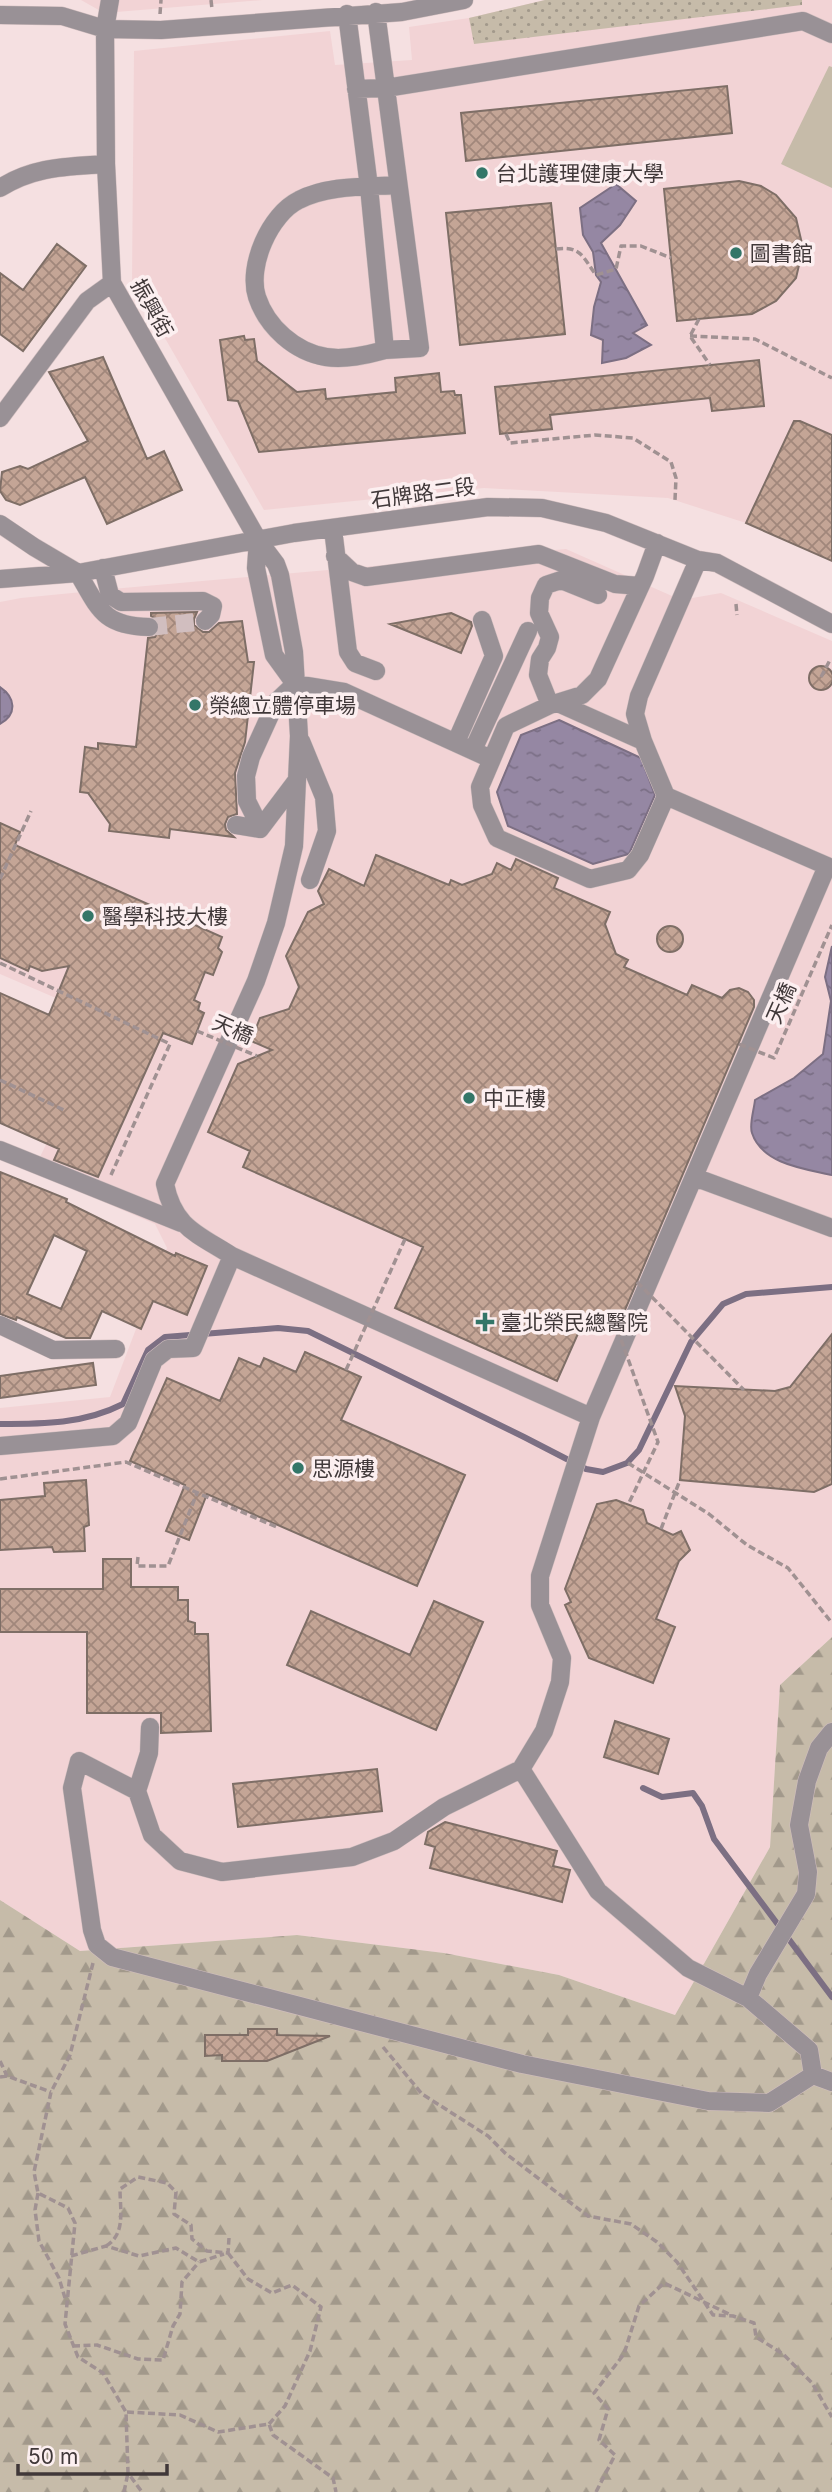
<svg xmlns="http://www.w3.org/2000/svg" width="832" height="2492" viewBox="0 0 832 2492" font-family="Inter,'Noto Sans TC',sans-serif">
	<style>
		.built { fill: #f2d3d5 }
		.green { fill: #c6bba9 }
		.forest { fill: url(#forest-firs) }
		.garden { fill: url(#garden-dots) }
		.water { fill: url(#water-ripples); stroke: #7c6f83; stroke-width: 2 }
		.lines { fill: none; stroke-linecap: round; stroke-linejoin: round }
		.stream { stroke: #7c6f83; stroke-width: 6 }
		.building { fill: url(#building-cross-hatch); stroke: #7e6e66; stroke-width: 2; fill-rule: evenodd }
		.minor-tunnel { stroke: #d1bebf; stroke-width: 18; stroke-dasharray: 18 9; stroke-linecap: butt }
		.minor-casing { stroke: #d1bebf; stroke-width: 19 }
		.path { stroke: #a09192; stroke-width: 3.5; stroke-dasharray: 7 3.5; stroke-linecap: butt }
		.minor { stroke: #999196; stroke-width: 18 }
		.path-bridge { stroke: #a09192; stroke-width: 3.5; stroke-dasharray: 7 3.5; stroke-linecap: butt }
		.poi-dot { fill: #337668; stroke: #fceff0; stroke-width: 2.5 }
		.labels { text-anchor: middle; dominant-baseline: central; stroke-width: 7; stroke-linejoin: round; paint-order: stroke }
		.poi-label { font-size: 21px; fill: #403839; stroke: #fceff0; text-anchor: start }
		.street-label { font-size: 21px; fill: #403839; stroke: #fceff0 }
	</style>
	<defs>
		<pattern id="forest-firs" width="22" height="20" patternUnits="userSpaceOnUse" patternTransform="scale(1.75)"><rect width="22" height="20" fill="#c6bba9"/><path d="M5 1l3.5 6h-7zM16 11l3.5 6h-7z" fill="#a2998b"/></pattern>
		<pattern id="garden-dots" width="8" height="8" patternUnits="userSpaceOnUse" patternTransform="scale(1.75)"><rect width="8" height="8" fill="#c6bba9"/><path d="M2 2h.1M6 6h.1" fill="none" stroke="#a2998b" stroke-width="1.8" stroke-linecap="round"/></pattern>
		<pattern id="water-ripples" width="26" height="14" patternUnits="userSpaceOnUse" patternTransform="scale(1.75)"><rect width="26" height="14" fill="#9587a3"/><path d="M2 4q2-2 4 0t4 0M15 11q2-2 4 0t4 0" fill="none" stroke="#7b6f86"/></pattern>
		<pattern id="building-cross-hatch" width="8" height="8" patternUnits="userSpaceOnUse" patternTransform="scale(1.75)"><rect width="8" height="8" fill="#c4a596"/><path d="M0 0l8 8M0 8l8-8" fill="none" stroke="#a1877b"/></pattern>
	</defs>
	<rect width="100%" height="100%" fill="#f5e0e1"/>
	<path class="built" d="M81 0H263L104 13Z
		M545 0H832V561L746 523 668 498 484 488 264 510 132 281 134 51 330 31 335 65 412 60 409 27 469 18Z
		M566 549 681 600 721 593 832 641V1637L780 1685 770 1847 675 2015 559 1975 444 1953 297 1935 80 1951 0 1900V1408L110 1397 167 1248 155 1224 39 1174 36 1165 107 1020 0 974V602L21 598 123 588Z"/>
	<path class="green" d="M829 66 832 67V188L781 164Z"/>
	<path class="forest" d="M832 1637V2492H0V1900L80 1951 297 1935 444 1953 559 1975 675 2015 770 1847 780 1685Z"/>
	<path class="garden" d="M545 0H802V5L474 44 469 18Z"/>
	<path class="water" d="M616 184 636 201 620 225 601 243 647 325 633 333 651 345 626 358 602 363 603 340 591 335 594 307 601 282 596 275 593 252 583 235 580 208Z
		M0 687C15 697 18 714 0 724Z
		M559 720 641 758 655 795 629 854 593 864 508 826 497 792 521 735Z
		M832 946V1175C805 1169 762 1164 752 1133 749 1125 754 1110 755 1100L794 1078 823 1054 831 1001 825 977Z"/>
	<g class="lines">
		<path class="stream" d="M0 1424C43 1424 84 1424 123 1404L148 1350 165 1337 278 1328 308 1331 524 1437 586 1469 603 1472 627 1463 639 1450 691 1342 723 1304 746 1294 832 1287
			M643 1788 662 1797 693 1793 702 1806 714 1839 832 1997"/>
	</g>
	<path class="building" d="M727 86 732 133 466 161 461 113Z
		M739 181 761 186 776 195 796 218 803 248 796 278 776 301 752 314 677 321 664 189Z
		M551 203 565 334 460 345 446 213Z
		M57 244 86 266 23 351 0 334V273L23 290Z
		M244 336 245 340 254 339 257 361 297 392 325 389 326 399 396 392 395 378 439 373 441 392 454 391 455 395H461L465 433 259 452 238 401 228 400 220 340Z
		M103 357 147 459 164 451 182 490 107 524 85 477 20 505 6 500 0 491 2 472 20 466 28 469 88 441 49 372Z
		M759 360 764 406 712 411 710 398 550 415 552 429 500 434 495 387Z
		M794 421H800L832 435V561L746 523Z
		M197 612 194 619V625L203 632H209L219 623 242 621 248 662H254L245 742 235 773 237 814 228 817 225 824 226 830 234 837 170 829 169 838 109 831 110 824 88 793 80 792 85 747 98 749V743L136 747 148 638 155 637 160 629 159 621 151 616V613Z
		M451 613 471 622 472 626 461 653 390 624Z
		M809 678a12 12 0 1 1 24 0a12 12 0 1 1-24 0Z
		M0 823 20 832 15 845 222 937 218 948 222 952 213 975 205 972 194 1000 200 1003 198 1010 204 1013 192 1044 163 1033 98 1177 54 1160 59 1149 0 1123V993L49 1015 69 966 42 971 30 966 28 971 0 958Z
		M376 855 449 885 451 880 462 885 492 874 497 863 511 870 516 859 558 878 554 888 610 912 605 924 616 954 628 960 624 967 687 995 692 985 722 998 730 990 739 988 748 992 754 1000V1007L622 1317 600 1326 584 1320 557 1381 395 1308 423 1247 243 1167 250 1151 208 1132 238 1064 272 1050 251 1041 260 1018 289 1009 295 996 299 987 286 956 308 912 324 904 318 891 329 869 364 886Z
		M657 939a13 13 0 1 1 26 0a13 13 0 1 1-26 0Z
		M0 1172 67 1199 66 1202 175 1256 176 1253 207 1266 187 1315 153 1301 141 1329 102 1311 90 1338H66L17 1317 16 1320 0 1314ZM54 1235 87 1251 61 1309 27 1294Z
		M832 1334V1484L814 1492 680 1480 685 1416 675 1386 775 1391 790 1387Z
		M305 1352 361 1377 341 1420 465 1475 417 1586 207 1494 189 1540 166 1531 185 1485 130 1461 167 1378 220 1401 239 1358 260 1367 264 1358 296 1372Z
		M93 1363 96 1385 0 1398V1376Z
		M86 1480 89 1525 84 1527 85 1551 54 1552 52 1547 0 1550V1500L45 1496 44 1483Z
		M616 1500 643 1510 647 1523 673 1535 681 1531 690 1550 679 1561 656 1619 675 1627 653 1683 589 1658 565 1605 571 1602 565 1589 597 1504Z
		M103 1559H131V1587H178V1600H188V1621L195 1623V1634H208L211 1731 161 1733V1713H87V1632H0V1589H103Z
		M434 1601 483 1622 436 1730 287 1665 311 1611 410 1655Z
		M615 1721 669 1739 658 1774 604 1757Z
		M377 1769 382 1811 238 1827 233 1784Z
		M445 1822 557 1851 553 1866 570 1870 562 1902 430 1868 435 1847 425 1844 428 1832Z
		M248 2029H277V2035L330 2036 267 2061H222V2055L205 2056V2035H248Z"/>
	<g class="lines">
		<path class="minor-tunnel" d="M149 627 205 621"/>
		<defs>
			<path id="minor" d="M110 0 105 29 106 164 112 283 258 540 276 564 280 575 294 652 299 736 294 846 276 923 256 981 165 1184C174 1228 198 1234 232 1256L591 1417
				M347 14 369 187 385 350 420 348 376 12
				M0 15 62 16 105 29 161 30 402 12 464 0
				M356 89 386 88 803 21 832 34
				M0 188C35 166 67 167 106 164
				M385 350C366 355 345 360 326 357 295 352 267 327 257 297 247 266 270 214 299 200 328 185 366 187 398 185
				M0 418 87 301 112 283
				M0 524 34 547 78 573
				M333 529 348 652 355 663 376 671
				M258 540 256 568 274 655 295 684 344 692 491 759
				M657 543 645 576 598 679 582 695 550 705 506 726 480 787 482 805 497 838 590 879 628 870 640 855 666 796
				M335 556 352 572 366 577 539 554 615 584 640 586
				M698 560 639 696 635 714 643 741 666 796 827 866 591 1417 540 1576V1605L562 1658 560 1682 544 1731 521 1769 444 1807 394 1841 352 1857 222 1872 180 1861 152 1835 137 1791 79 1761 72 1788 92 1930 97 1945 112 1957 522 2064 708 2101 769 2103 813 2075
				M103 568 110 595 121 602 203 601 213 606 211 615 205 621
				M78 573C99 609 103 626 149 627
				M0 579 78 573 294 533 488 507 542 508 606 523 698 560 717 563 832 624
				M558 703 643 741
				M550 705 538 675 540 659 547 648 550 637 539 613 540 598 546 585 561 580 598 595
				M301 741 324 797 327 831 310 880
				M456 742 494 656 482 620
				M473 750 528 631
				M255 817 247 801 246 776 251 757 276 702 295 684
				M236 825 260 829 297 780
				M0 1150 181 1223
				M694 1177 832 1228
				M0 1325 53 1350 116 1349
				M0 1446 113 1436 128 1423 154 1360 168 1349 193 1348 232 1256
				M521 1769 598 1891 688 1968 748 1998 809 2050 813 2075
				M137 1791 149 1753 150 1727
				M748 1998 758 1974 806 1894 808 1872 799 1825 807 1781 819 1748 832 1732
				M813 2075 832 2082"/>
		</defs>
		<use href="#minor" class="minor-casing"/>
		<path class="path" d="M211 0 212 9
			M160 14 161 0
			M556 249C581 246 582 256 596 275L616 269 621 246H641L671 258
			M699 319 690 336 710 365
			M690 336 755 339 832 378
			M506 434 510 443 595 435 633 438 671 462 676 478 675 500
			M736 604 737 615
			M821 677 830 660
			M0 879 31 811
			M0 963 170 1044 111 1175
			M0 1080 64 1110
			M628 1463 709 1514 747 1545 788 1568 832 1623
			M0 1479 126 1462 279 1528
			M138 1557 137 1566H168L197 1493
			M93 1963 70 2055 51 2092 34 2172 38 2193 68 2208 75 2223 65 2324 78 2357 103 2373 126 2412 128 2473 142 2492
			M383 2047 422 2094 488 2136 505 2153 588 2216 631 2224 657 2242 677 2262 713 2315 733 2316 754 2323 756 2337 783 2354 812 2383 832 2417
			M0 2061 7 2076
			M0 2077 7 2076 51 2092
			M38 2193 35 2210 39 2241 59 2278 65 2298
			M106 2246C126 2234 120 2210 120 2189L138 2177 167 2183 176 2192 174 2214 191 2225 192 2239 207 2251 228 2253 229 2238
			M228 2253 248 2279 272 2293 292 2285 321 2307 310 2351 285 2406 269 2424
			M71 2256 106 2246 139 2256 176 2248 199 2262 224 2254
			M73 2346 97 2345 138 2359 163 2360 173 2326 180 2314 182 2282 199 2262
			M127 2412 180 2415 218 2432 269 2424 273 2435 333 2478 336 2492
			M124 2492 128 2473
			M596 2492 615 2455 599 2440 608 2409 594 2393 624 2354 639 2306 664 2283 731 2315"/>
		<use href="#minor" class="minor"/>
		<path class="path-bridge" d="M197 1031 257 1056
			M739 1044 774 1058 832 925
			M637 1282 744 1390
			M614 1320 658 1442 628 1505
			M346 1370 405 1239
			M661 1529 680 1480"/>
	</g>
	<g class="poi-dot">
		<circle cx="482" cy="173" r="7"/>
		<circle cx="736" cy="253" r="7"/>
		<circle cx="195" cy="705" r="7"/>
		<circle cx="88" cy="916" r="7"/>
		<circle cx="469" cy="1098" r="7"/>
		<path d="M481.5 1311.5h7v7h7v7h-7v7h-7v-7h-7v-7h7z"/>
		<circle cx="298" cy="1468" r="7"/>
	</g>
	<g class="labels">
		<g class="poi-label">
			<text x="496" y="173">台北護理健康大學</text>
			<text x="750" y="253">圖書館</text>
			<text x="209" y="705">榮總立體停車場</text>
			<text x="102" y="916">醫學科技大樓</text>
			<text x="483" y="1098">中正樓</text>
			<text x="501" y="1322">臺北榮民總醫院</text>
			<text x="312" y="1468">思源樓</text>
		</g>
		<g class="street-label">
			<text transform="translate(152 308) rotate(61)">振興街</text>
			<text transform="translate(423 493) rotate(-8)">石牌路二段</text>
			<text transform="translate(781 1003) rotate(-66)">天橋</text>
			<text transform="translate(233 1029) rotate(23)">天橋</text>
		</g>
	</g>
	<path d="M18 2464v10h149v-10" fill="none" stroke="#403839" stroke-width="3.5"/>
	<text x="28" y="2464" font-size="21" fill="#403839" stroke="#fceff0" stroke-width="5" paint-order="stroke">50 m</text>
</svg>
